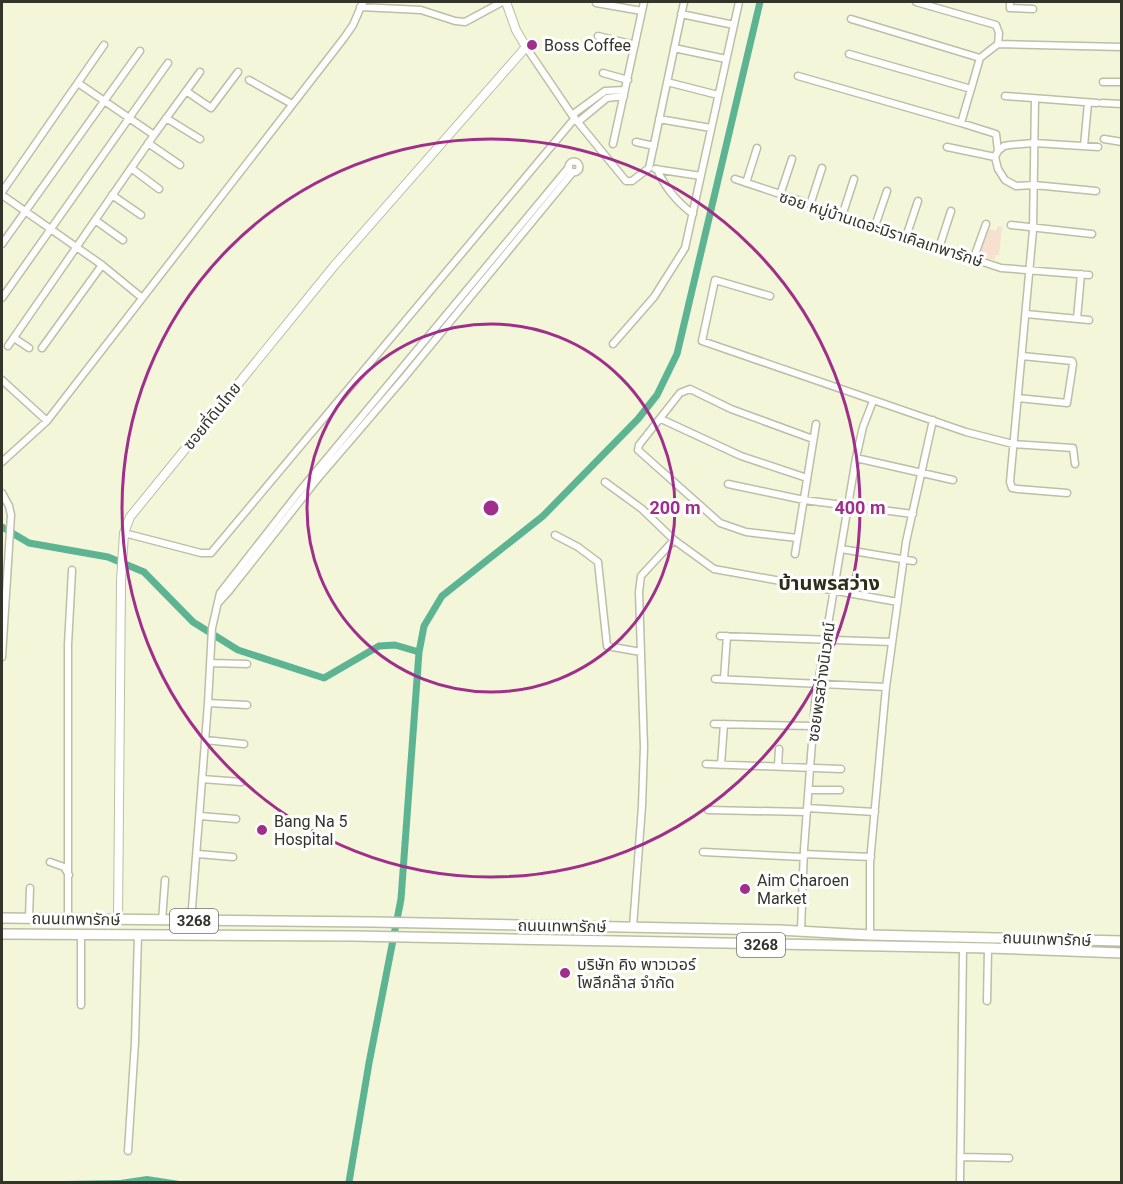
<svg xmlns="http://www.w3.org/2000/svg" width="1123" height="1184" viewBox="0 0 1123 1184" font-family="Roboto,'Noto Sans Thai',sans-serif">
	<style>
		.green { fill: #f7e0d0 }
		.water { fill: #5cb492 }
		.lines { fill: none; stroke-linecap: round; stroke-linejoin: round }
		.canal { stroke: #5cb492; stroke-width: 7 }
		.minor-casing { stroke: #bcbfa4; stroke-width: 9 }
		.tertiary-casing { stroke: #bcbfa4; stroke-width: 10 }
		.primary-casing { stroke: #bcbfa4; stroke-width: 12 }
		.minor { stroke: #fff; stroke-width: 6 }
		.tertiary { stroke: #fff; stroke-width: 8 }
		.primary { stroke: #fff; stroke-width: 9 }
		.ring { fill: none; stroke: #a02f8b; stroke-width: 3 }
		.poi-dot { fill: #a02f8b; stroke: #fff; stroke-width: 2 }
		.labels { text-anchor: middle; dominant-baseline: central; stroke-width: 6; stroke-linejoin: round; paint-order: stroke }
		.shield { fill: #fff; stroke: #71726a; stroke-width: 1.5 }
		.shield-label { font-size: 15px; font-weight: bold; fill: #34352a }
		.poi-label { font-size: 16px; fill: #34352a; stroke: #fff; text-anchor: start }
		.street-label { font-size: 16px; fill: #34352a; stroke: #fff }
		.quarter-label { font-size: 20px; font-weight: bold; fill: #2e2f19; stroke: #fff }
		.centre { fill: #a02f8b; stroke: #fff; stroke-width: 3 }
		.ring-label { font-size: 18px; text-anchor: middle; font-weight: bold; fill: #a02f8b; stroke: #fff; stroke-width: 6; stroke-linejoin: round; paint-order: stroke }
	</style>
	<rect width="100%" height="100%" fill="#f4f6da"/>
	<path class="green" d="M998 226 1002 227 999 255H995V259L979 257 988 229 996 231Z"/>
	<path class="water" d="M147 1176 186 1182H7L120 1180Z"/>
	<g class="lines">
		<path class="canal" d="M2 527 29 543 108 557 144 572 193 622 238 650 324 678 379 646 395 645 419 652
			M349 1182 369 1063 401 899 419 652 424 626 442 596 543 516 638 419 657 395 677 354 760 2"/>
		<defs>
			<path id="minor" d="M916 2 996 25 999 33 998 44
				M1010 2V8L1033 9
				M596 3 642 11
				M360 7 421 10 455 21 465 22 502 2
				M681 14 734 25
				M851 19 980 58 998 44 1122 47
				M598 36 635 45
				M526 47 572 115 626 181H632L649 168 684 2
				M674 48 726 59
				M849 54 971 89 980 58
				M603 73 628 80
				M798 76 961 123 971 89
				M249 80 292 104
				M667 82 718 95
				M1103 82H1122
				M78 83 154 135
				M186 91 211 108 238 72
				M1005 96 1097 103
				M1035 99 1033 230 1010 482 1012 488 1018 489 1067 493
				M1102 103 1122 104
				M572 115 605 91 625 90
				M166 118 200 139
				M659 119 711 128
				M578 122 607 98 624 96
				M961 123 996 134 998 151
				M1104 139 1122 142
				M636 142 654 146
				M148 143 180 165
				M613 144 644 2
				M1084 146 1088 103
				M947 147 995 157 998 151 1004 146 1010 145 1034 143 1098 147
				M995 157 998 169 1005 180 1016 186 1034 185 1096 191
				M568.5 167a5.5 5.5 0 1 1 11 0a5.5 5.5 0 1 1-11 0Z
				M131 168 159 189
				M655 169 701 176
				M657 169C665 188 677 202 693 214
				M735 179 1001 268 1089 275
				M746 183 757 148
				M2 192 104 45
				M2 195 102 265 141 297
				M112 195 141 215
				M780 195 792 159
				M810 205 822 168
				M842 216 854 179
				M95 220 123 240
				M1011 225 1092 234
				M875 226 887 191
				M906 237 918 201
				M2 244 140 51
				M939 248 951 211
				M973 260 986 224
				M770 296 715 280 702 341 966 432 1013 444 1073 448 1075 464
				M2 298 168 63
				M1026 314 1089 320
				M1077 319 1081 274
				M14 338 29 348
				M613 344 654 297 685 248 739 2
				M8 346 154 135 200 72
				M42 348 102 265
				M2 380 47 421
				M1018 398 1067 403 1073 364 1072 361 1022 356
				M661 419 741 456 807 478
				M856 458 953 480
				M2 462 47 421 344 38 353 25 363 2
				M605 482 642 509 674 540 714 569 898 602
				M728 484 804 500 913 514
				M2 493 9 506 11 515 2 657
				M124 533 201 553H211L575 118
				M555 535 578 547 598 562 607 646 641 652
				M797 538 746 532 720 523 638 450 639 445 680 393 690 389 731 409 813 439
				M841 549 913 561
				M795 554 816 424
				M219 602 229 591 319 477 403 379 573 172
				M720 636 892 642
				M211 663 247 664
				M715 679 886 687
				M724 679 727 636
				M208 703 247 705
				M714 724 813 726
				M205 740 244 744
				M706 764 841 769
				M721 765 724 724
				M778 766 779 749
				M202 779 241 782
				M809 790H840
				M807 808 875 812
				M708 810 807 812
				M200 816 236 819
				M703 852 804 857
				M198 854 233 857
				M804 854 871 857
				M50 862 64 867 69 875
				M29 918 30 888
				M68 919V645L72 570
				M162 921 165 880
				M191 921 208 703 212 628 220 593 299 492 569 167
				M633 927 642 806 644 747 639 592 641 576 674 540
				M801 930 804 849 815 702 856 458 863 427 873 401
				M870 935V862L886 687 906 542 933 420
				M987 1001 988 948
				M81 1005V935
				M128 1151 135 1042 138 935
				M960 1157 1009 1158
				M960 1182 963 948"/>
			<path id="tertiary" d="M118 920 121 581 124 533 130 517 334 266 526 47 516 30 506 2"/>
			<path id="primary" d="M2 918 374 922 779 930 870 935 1122 941
				M2 934 353 936 988 948 1122 953"/>
		</defs>
		<use href="#minor" class="minor-casing"/>
		<use href="#tertiary" class="tertiary-casing"/>
		<use href="#primary" class="primary-casing"/>
		<use href="#minor" class="minor"/>
		<use href="#tertiary" class="tertiary"/>
		<use href="#primary" class="primary"/>
	</g>
	<g class="ring">
		<circle cx="491" cy="508" r="184"/>
		<circle cx="491" cy="508" r="369"/>
	</g>
	<g class="poi-dot">
		<circle cx="532" cy="45" r="6"/>
		<circle cx="262" cy="830" r="6"/>
		<circle cx="745" cy="889" r="6"/>
		<circle cx="565" cy="973" r="6"/>
	</g>
	<g class="labels">
		<g class="shield">
			<rect x="170" y="909" width="48" height="24" rx="4.5"/>
			<rect x="737" y="933" width="48" height="24" rx="4.5"/>
		</g>
		<g class="shield-label">
			<text x="194" y="921">3268</text>
			<text x="761" y="945">3268</text>
		</g>
		<g class="poi-label">
			<text x="544" y="45">Boss Coffee</text>
			<text x="274" y="821">Bang Na 5<tspan x="274" dy="18">Hospital</tspan></text>
			<text x="757" y="880">Aim Charoen<tspan x="757" dy="18">Market</tspan></text>
			<text x="577" y="964">บริษัท คิง พาวเวอร์<tspan x="577" dy="18">โพลีกล๊าส จำกัด</tspan></text>
		</g>
		<g class="street-label">
			<text transform="translate(881 229) rotate(18)">ซอย หมู่บ้านเดอะมิราเคิลเทพารักษ์</text>
			<text transform="translate(212 416) rotate(-51)">ซอยที่ดินไทย</text>
			<text transform="translate(821 682) rotate(-82)">ซอยพรสว่างนิเวศน์</text>
			<text transform="translate(76 919) rotate(1)">ถนนเทพารักษ์</text>
			<text transform="translate(562 926) rotate(1)">ถนนเทพารักษ์</text>
			<text transform="translate(1047 939) rotate(2)">ถนนเทพารักษ์</text>
		</g>
		<g class="quarter-label">
			<text x="829" y="583">บ้านพรสว่าง</text>
		</g>
	</g>
	<circle cx="491" cy="508" r="9" class="centre"/>
	<g class="ring-label">
		<text x="675" y="514">200 m</text>
		<text x="860" y="514">400 m</text>
	</g>
	<rect width="1123" height="1184" fill="none" stroke="#34352a" stroke-width="6"/>
</svg>
